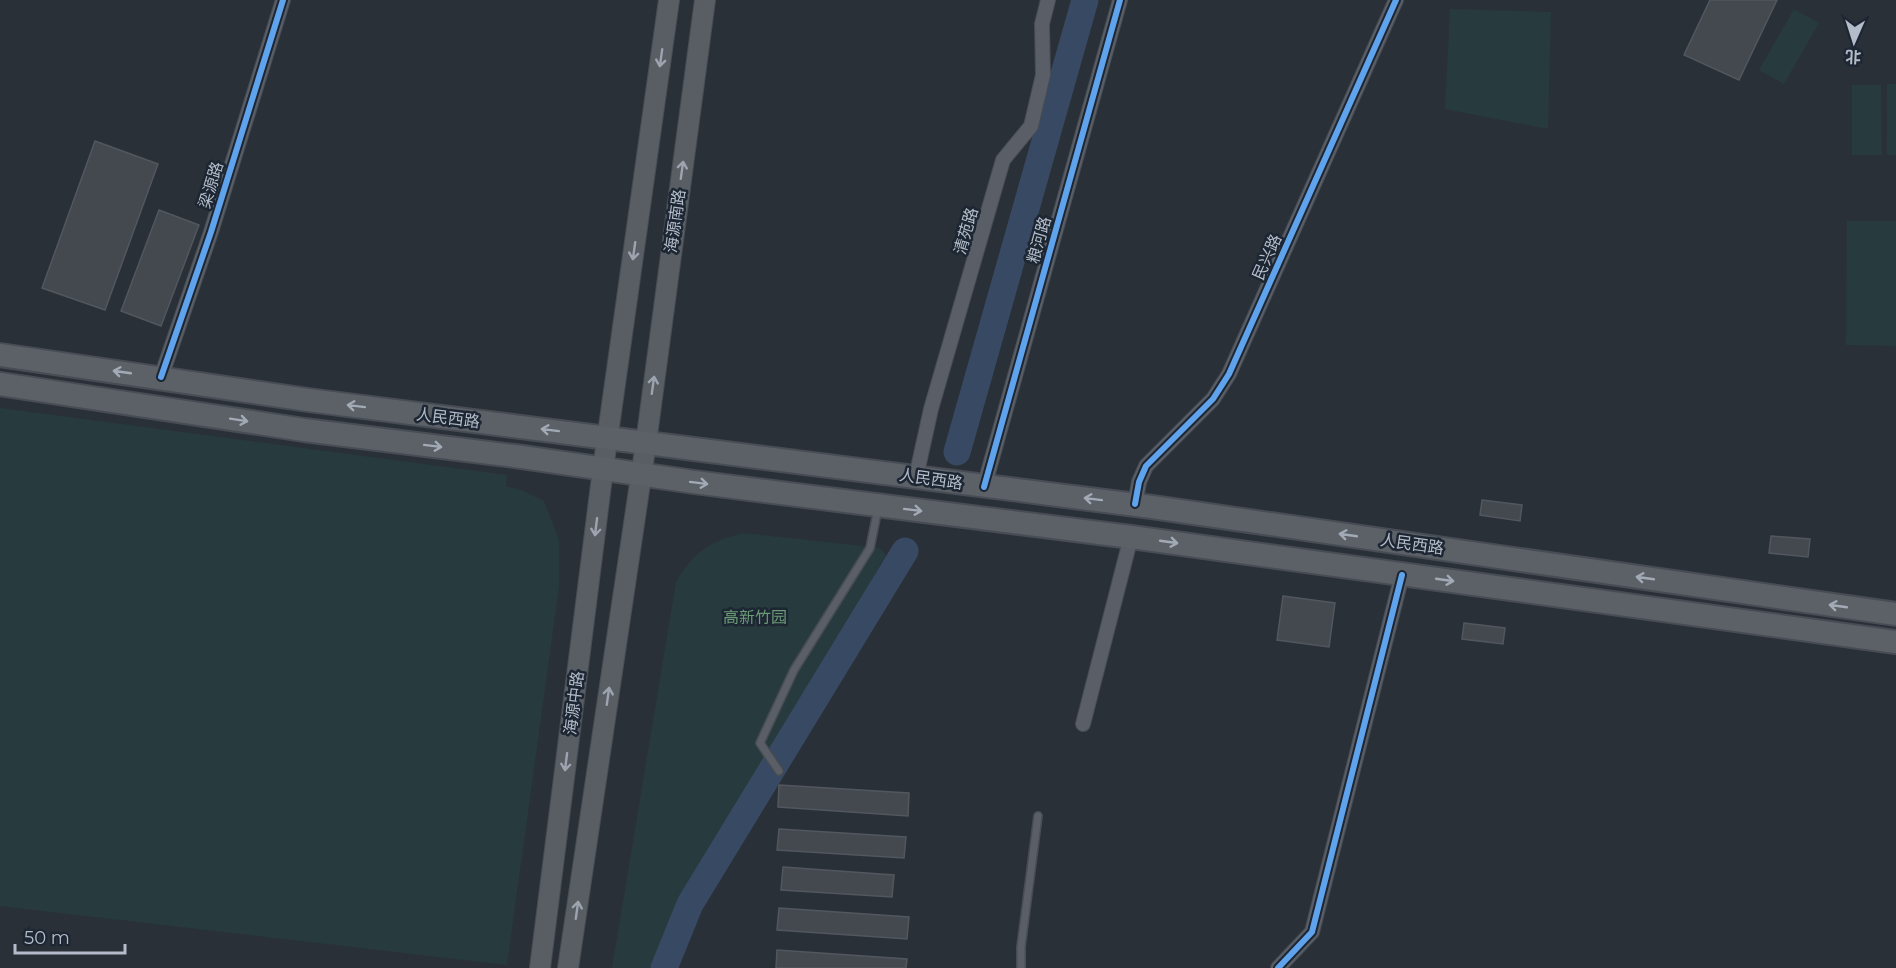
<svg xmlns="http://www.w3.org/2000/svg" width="1896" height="968" viewBox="0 0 1896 968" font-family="Montserrat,'Noto Sans SC',sans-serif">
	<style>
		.green { fill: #273a3e }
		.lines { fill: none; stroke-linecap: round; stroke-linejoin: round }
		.river { stroke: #384963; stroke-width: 27 }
		.building { fill: #444950; stroke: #52575f; stroke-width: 1.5 }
		.service-casing { stroke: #484c53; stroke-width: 10 }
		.minor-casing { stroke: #484c53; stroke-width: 16 }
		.secondary-casing { stroke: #484c53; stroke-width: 22 }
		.primary-casing { stroke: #484c55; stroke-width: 26 }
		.service { stroke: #5a5e66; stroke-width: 7 }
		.minor { stroke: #5a5e66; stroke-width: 14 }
		.secondary { stroke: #595d64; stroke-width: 20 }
		.primary { stroke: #5c6168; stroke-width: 22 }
		.cycleway-casing { stroke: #1d2633; stroke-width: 10 }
		.cycleway { stroke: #60a3ed; stroke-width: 6 }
		.oneway { stroke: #9da4b0 }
		.oneway2 { stroke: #a2aab6 }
		.labels { text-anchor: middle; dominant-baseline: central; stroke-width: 5; stroke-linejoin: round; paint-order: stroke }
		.street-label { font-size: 16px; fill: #b4bcc9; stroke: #1d2633 }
		.park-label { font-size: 16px; fill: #6b9a76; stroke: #1d2633 }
	</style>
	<rect width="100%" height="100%" fill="#2a3038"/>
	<path class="green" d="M1450 9 1551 12 1548 129 1445 109Z
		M1794 9 1819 23 1784 84 1759 70Z
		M1887 84H1896V155H1887Z
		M1852 85H1881L1882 155H1852Z
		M1847 221H1896V346L1846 345Z
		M0 408 507 475 506 486 521 490 544 501 559 540V587L507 965 0 906Z
		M744 533 880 548 886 555 682 911 659 968H612L676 582C694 551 710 541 744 533Z"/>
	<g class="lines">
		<path class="river" d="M957 452 1085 0
			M664 968 690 904 905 551"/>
	</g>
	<path class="building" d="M1710 0H1777L1739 80 1684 55Z
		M95 141 158 164 105 310 42 288Z
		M159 210 199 225 161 326 121 311Z
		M1482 500 1522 505 1520 521 1480 515Z
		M1771 536 1810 539 1808 557 1769 553Z
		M1283 596 1335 603 1329 647 1277 640Z
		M1464 623 1505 628 1503 644 1462 639Z
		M779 785 909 793 908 816 778 807Z
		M779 829 906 837 904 858 777 850Z
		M783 867 894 875 892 897 781 890Z
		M779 908 909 917 907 939 777 930Z
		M777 950 907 959 906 968H776Z"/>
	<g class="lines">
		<defs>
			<path id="service" d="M779 771 760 743 794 670 870 548 878 508
				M1021 968V947L1038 816"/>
			<path id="minor" d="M161 377 211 232 283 0
				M916 477 931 409 1003 160 1031 126 1043 75 1042 24 1048 0
				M984 487 1120 0
				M1135 504 1139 482 1146 466 1213 399 1229 374 1396 0
				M1083 724 1131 537
				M1278 968 1312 932 1402 575"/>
			<path id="secondary" d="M540 968 603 469 669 0
				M568 968 646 443 705 0"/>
			<path id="primary" d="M0 355 308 400 1152 507 1896 614
				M0 384 304 430 522 457 694 482 1131 537 1896 642"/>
		</defs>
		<use href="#service" class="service-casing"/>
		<use href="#minor" class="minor-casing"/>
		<use href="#secondary" class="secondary-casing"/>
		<use href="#primary" class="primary-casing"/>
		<use href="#service" class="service"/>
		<use href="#minor" class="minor"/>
		<use href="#secondary" class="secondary"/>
		<use href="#primary" class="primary"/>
		<defs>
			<path id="cycleway" d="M161 377 211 232 283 0
				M984 487 1120 0
				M1135 504 1139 482 1146 466 1213 399 1229 374 1396 0
				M1278 968 1312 932 1402 575"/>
		</defs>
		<use href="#cycleway" class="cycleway-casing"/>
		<use href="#cycleway" class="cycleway"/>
	</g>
	<defs><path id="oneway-shaft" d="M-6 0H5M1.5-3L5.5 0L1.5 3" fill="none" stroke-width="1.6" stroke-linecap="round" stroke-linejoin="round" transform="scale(1.5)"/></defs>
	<g class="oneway">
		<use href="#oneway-shaft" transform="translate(661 58) rotate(98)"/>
		<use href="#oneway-shaft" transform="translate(682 170) rotate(-82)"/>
		<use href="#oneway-shaft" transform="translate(634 251) rotate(98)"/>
		<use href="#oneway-shaft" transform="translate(653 385) rotate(-82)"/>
		<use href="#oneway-shaft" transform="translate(596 527) rotate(97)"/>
		<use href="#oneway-shaft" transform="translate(608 696) rotate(-82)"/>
		<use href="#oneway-shaft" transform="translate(566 762) rotate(97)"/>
		<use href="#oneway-shaft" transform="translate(577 910) rotate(-82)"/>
	</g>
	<g class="oneway2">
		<use href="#oneway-shaft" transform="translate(122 372) rotate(-172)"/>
		<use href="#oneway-shaft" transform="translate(356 406) rotate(-173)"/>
		<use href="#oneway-shaft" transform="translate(239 420) rotate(9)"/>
		<use href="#oneway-shaft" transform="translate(550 430) rotate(-173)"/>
		<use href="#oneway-shaft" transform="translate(433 446) rotate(7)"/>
		<use href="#oneway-shaft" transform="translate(699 483) rotate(7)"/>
		<use href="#oneway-shaft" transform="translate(1093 499) rotate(-173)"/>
		<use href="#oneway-shaft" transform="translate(913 510) rotate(7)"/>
		<use href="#oneway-shaft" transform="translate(1348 535) rotate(-172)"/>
		<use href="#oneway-shaft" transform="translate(1169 542) rotate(8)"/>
		<use href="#oneway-shaft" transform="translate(1645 578) rotate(-172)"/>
		<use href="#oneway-shaft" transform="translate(1445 580) rotate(8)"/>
		<use href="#oneway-shaft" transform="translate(1838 606) rotate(-172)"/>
	</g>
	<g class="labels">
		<g class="street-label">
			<text transform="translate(211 185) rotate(-73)">梁源路</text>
			<text transform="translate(675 221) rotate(-82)">海源南路</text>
			<text transform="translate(966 231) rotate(-74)">清苑路</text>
			<text transform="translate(1039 240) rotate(-74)">粮河路</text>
			<text transform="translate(1267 257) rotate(-66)">民兴路</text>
			<text transform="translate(448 418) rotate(7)">人民西路</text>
			<text transform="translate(931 479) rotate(8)">人民西路</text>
			<text transform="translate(1412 544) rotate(8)">人民西路</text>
			<text transform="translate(574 703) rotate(-83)">海源中路</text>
		</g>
		<g class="park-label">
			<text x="755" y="617">高新竹园</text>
		</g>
	</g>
	<g transform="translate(1854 42) rotate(183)" stroke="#1d2633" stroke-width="4.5" paint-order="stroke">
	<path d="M0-4.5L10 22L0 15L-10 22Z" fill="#b4bcc9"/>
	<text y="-9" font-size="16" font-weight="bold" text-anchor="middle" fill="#b4bcc9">北</text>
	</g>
	<path d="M15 944v9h110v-9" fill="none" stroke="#b4bcc9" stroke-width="3"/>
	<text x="24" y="944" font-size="18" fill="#b4bcc9" stroke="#1d2633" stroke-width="4.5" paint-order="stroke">50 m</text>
</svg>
